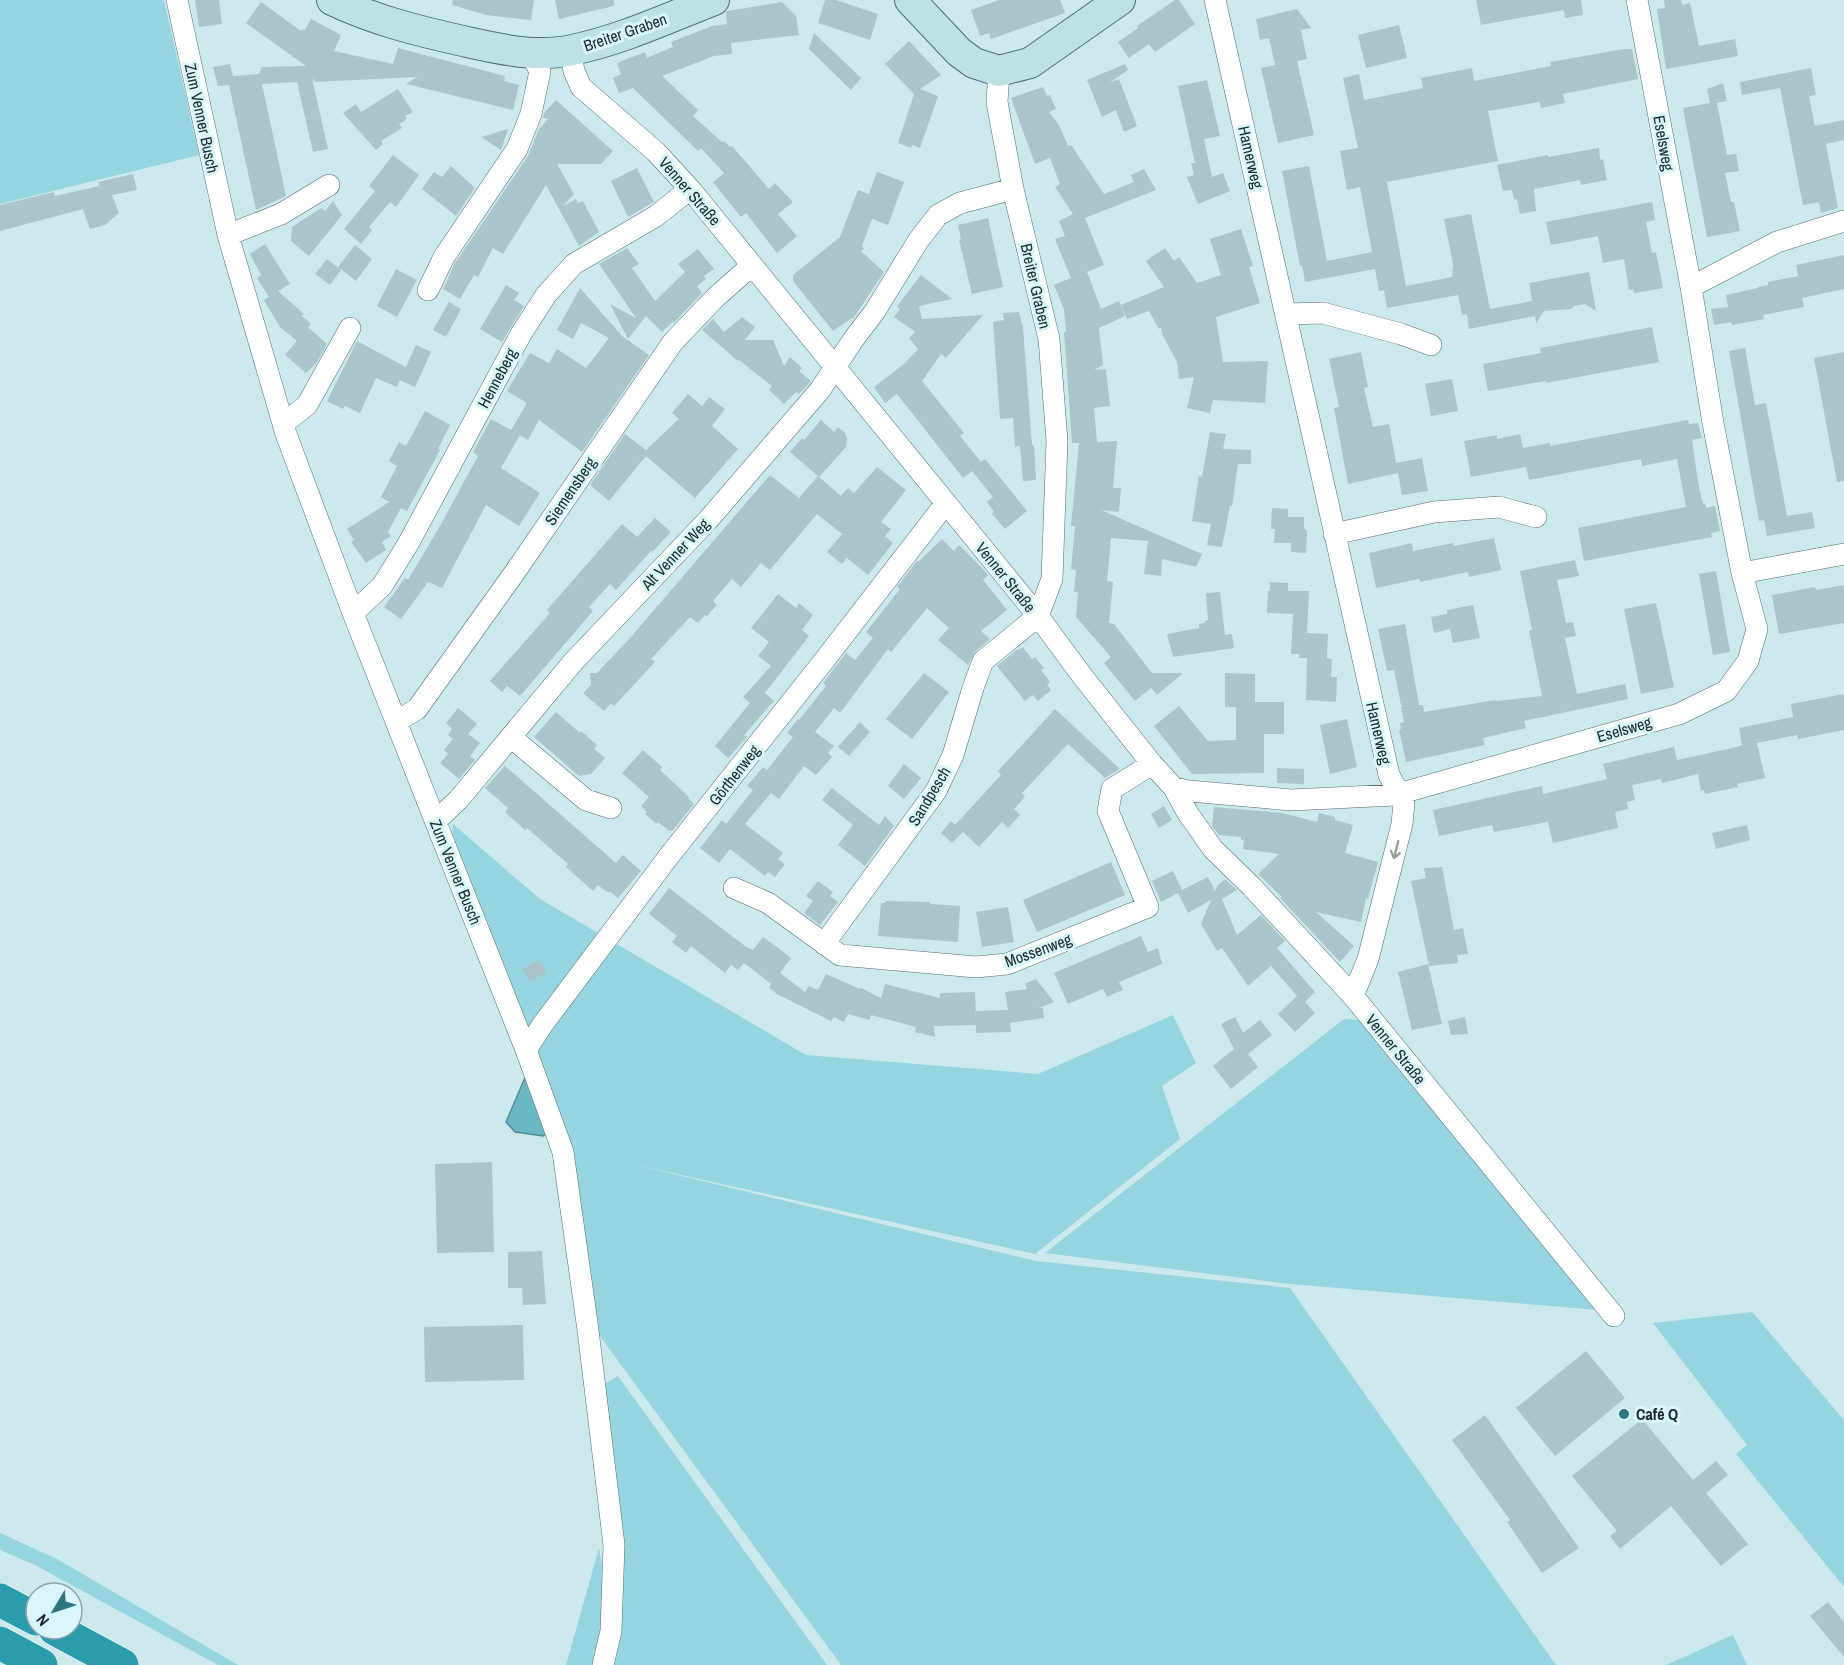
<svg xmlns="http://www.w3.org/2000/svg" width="1844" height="1665" viewBox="0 0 1844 1665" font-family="'Archivo Narrow',sans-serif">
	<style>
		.green { fill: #96d5df }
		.water { fill: #69b8c4; stroke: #528c96; stroke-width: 1.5 }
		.building { fill: #a9c5ca }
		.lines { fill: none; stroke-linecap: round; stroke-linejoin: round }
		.street-casing { stroke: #516b6f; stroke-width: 22 }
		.secondary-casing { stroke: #516b6f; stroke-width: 32 }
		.highway-casing { stroke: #fff; stroke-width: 34 }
		.street { stroke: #fff; stroke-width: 21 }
		.secondary { stroke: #bfe1e6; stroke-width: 30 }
		.highway { stroke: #2a9cac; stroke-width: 33 }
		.oneway { stroke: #999e9f }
		.poi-dot { fill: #2d757f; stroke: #d9f6fb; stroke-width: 2 }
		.labels { text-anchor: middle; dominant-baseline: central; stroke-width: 6; stroke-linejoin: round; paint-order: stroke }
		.street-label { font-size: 16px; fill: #1c2729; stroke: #d9f6fb }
		.poi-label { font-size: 16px; font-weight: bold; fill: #1c2729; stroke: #d9f6fb; text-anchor: start }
	</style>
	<rect width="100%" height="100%" fill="#cce9ee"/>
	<path class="green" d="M0 0H164L199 155 0 204Z
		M453 824 540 899 806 1055 1038 1074 1173 1015 1196 1063 1162 1086 1180 1139 1035 1254 632 1164 1036 1261 1290 1288 1556 1665H841L594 1328 568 1149 452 835Z
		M1344 1019 1360 1020 1598 1310 1290 1284 1045 1253Z
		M1752 1312 1844 1420V1587L1736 1454 1747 1445 1653 1323Z
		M618 1376 827 1665H613L601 1386Z
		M0 1533 57 1559 238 1665H218L35 1565 0 1550Z
		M599 1548C608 1591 602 1623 595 1665H566Z
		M1733 1635 1747 1665H1666Z"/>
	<path class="water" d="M527 1073 548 1132 543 1136 515 1132 506 1122Z"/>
	<path class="building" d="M195 0H219L222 24 199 27Z
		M453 0H534L531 20 486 15 452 5Z
		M555 0H614V6L559 19Z
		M825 0H836L878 14 870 40 818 23Z
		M999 0H1060L1065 13 991 39 989 33 980 36 971 10Z
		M1175 0H1179L1195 24 1155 52 1149 44 1129 58 1118 42 1138 28 1137 26Z
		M1476 0H1581L1583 15 1565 18 1564 10 1481 25Z
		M1664 0H1681L1682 5 1690 3 1699 46 1735 39 1738 56 1666 69 1657 9 1665 8Z
		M261 2 301 31 302 29 305 30 311 19 341 35 334 51 393 64 398 48 505 76 504 81 519 85 513 110 406 84 417 77 315 82 312 78 328 149 313 152 297 82 262 84 286 196 256 210 229 85 218 86 213 67 230 64 233 76 259 74 262 67 306 66 246 23Z
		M782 2 796 16 799 35 731 43 732 54 714 56 662 76 698 110 693 116 722 142 724 141 730 147 732 146 769 189 775 183 793 202 778 214 797 236 777 253 746 213 741 217 713 182 724 173 701 148 698 151 633 88 619 93 613 78 621 74 617 63 645 52 647 58 673 47 671 42 712 26 727 24 726 12 727 11Z
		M1297 9 1311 28 1301 30 1307 59 1297 61 1314 135 1278 143 1261 68 1275 65 1269 38 1260 40 1256 19Z
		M1399 25 1407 58 1366 68 1358 35Z
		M814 33 861 78 851 90 809 49Z
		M909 41 941 75 920 89 938 96 920 148 912 145 911 148 898 143 914 94 885 64Z
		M1624 49H1632L1638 79 1563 94 1565 103 1541 108 1540 102 1488 111 1498 161 1387 182 1406 286 1452 277 1453 264 1444 219 1471 214 1490 309 1532 301 1529 283 1589 272 1596 311 1585 304 1574 306 1571 309 1544 311 1536 323 1535 316 1469 329 1467 314 1462 315 1458 295 1387 308 1384 290 1379 291 1375 269 1305 282 1302 265 1300 266 1282 171 1309 166 1327 261 1372 252 1360 187 1347 190 1340 151 1358 148 1343 78 1359 74 1364 100 1423 88 1421 78 1472 68 1474 81 1551 66 1550 62Z
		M1125 64 1128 70 1109 83 1119 79 1137 126 1124 132 1116 110 1102 117 1087 80Z
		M1811 68 1816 95 1809 96 1815 126 1844 120V140L1826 144 1838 208 1821 213 1819 202 1803 205 1780 88 1742 95 1740 82Z
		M1207 80 1220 136 1204 139 1212 177 1223 173 1230 191 1198 204 1187 177 1194 175 1191 163H1195L1178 86Z
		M1723 83 1727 101 1717 103 1727 155 1736 154 1739 171 1725 173 1731 202H1734L1740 231 1707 237 1683 108 1710 103 1707 89Z
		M1043 87 1047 96 1050 95 1056 109 1049 112 1059 125 1068 146 1071 145 1104 194 1134 182 1131 175 1144 169 1156 190 1085 218 1104 265 1087 272 1101 309 1119 301 1125 316 1099 328 1103 365 1094 370 1106 369 1110 406 1094 408 1097 442 1117 441 1113 488H1121L1119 512 1101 510 1202 554 1196 567 1162 559 1161 576 1144 574 1148 541 1111 538 1107 581 1113 582 1109 623 1114 624 1152 673H1183L1157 695 1151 688 1135 701 1104 663 1111 657 1076 617 1078 592H1074L1076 570 1071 569 1075 526H1071L1079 443H1072L1064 332H1066L1064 309 1054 285 1071 278 1055 239 1065 236 1059 221 1073 214 1055 187 1060 184 1050 158 1035 164 1011 98Z
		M398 89 413 112 405 116 407 119 399 124 402 128 381 141 383 144 376 150 343 113 356 104 361 112Z
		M556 100 613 151 601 164H557L574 194 563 206 576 199 578 203 583 201 599 232 579 246 546 185 503 254 493 248 478 277 474 275 460 299 443 289 455 263 528 156 539 129 548 119 543 118 544 113Z
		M508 129 501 150 481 137Z
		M1599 148 1600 160 1603 159 1607 180 1581 185 1580 180 1534 189 1536 211 1520 214 1517 199 1514 200 1512 190 1503 191 1497 165 1548 155V157Z
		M393 155 419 175 396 207 390 202 369 227 372 230 361 244 344 229 375 191 369 186Z
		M451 166 475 188 456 216 422 189 434 172 442 177Z
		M637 168 654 202 628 217 611 181Z
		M877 172 904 182 888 225 872 219 862 246 864 249 861 251 884 272 853 319 852 318 833 331 793 281V275L840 237 858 190 869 194Z
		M133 174 137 190 112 195 119 213 105 225 90 229 83 209 0 231V205L54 192 55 196 99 186 98 182Z
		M333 201 342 215 309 256 291 241 292 227 321 208 325 211Z
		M1652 202 1655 220 1646 222 1652 253 1656 252 1663 288 1634 293 1633 289 1629 290 1624 259 1603 263 1598 236 1551 245 1546 222Z
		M988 218 1003 287 972 294 959 240 961 239 958 225Z
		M1241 229 1253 266 1249 267 1260 303 1216 317 1223 362 1268 361 1265 403 1213 400 1210 413 1187 408 1194 377 1179 379 1177 362 1162 334 1161 327 1159 329 1149 311 1127 319 1121 305 1164 287 1146 261 1165 248 1174 261 1179 257 1197 283 1221 275 1210 239Z
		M265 244 290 284 278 291 304 314 302 316 311 324 308 327 327 344 317 362 306 373 285 355 297 341 280 327 264 300 269 297 257 278 261 275 250 254Z
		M355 245 372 259 356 281 338 267Z
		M627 248 639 264 632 268 655 301 685 272 678 264 698 249 714 269 704 276 706 279 697 286 702 293 674 323 672 322 662 332 646 316 628 339 610 304 636 318 599 264Z
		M1844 255V289L1802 298 1804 307 1763 315 1764 319 1732 325 1731 322 1714 325 1711 309 1728 307 1726 295 1758 288V287L1768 285V282L1798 276 1796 265Z
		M327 259 341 270 330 285 315 274Z
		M396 269 417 280 397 317 377 306Z
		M921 275 952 299 919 306 922 319 983 315 946 358 941 354 922 381 964 433 960 436 981 462 985 459 1027 511 1005 529 992 514 994 512 987 502 993 497 972 471 963 478 897 394 885 403 874 387 904 364 918 349 909 338 915 332 894 317 900 309 897 306Z
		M506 285 519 293 514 300 524 306 502 342 480 329Z
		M580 288 622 336 649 355 582 452 539 420 528 440 520 435 501 468 540 493 519 526 486 505 442 588 428 582 401 619 384 607 405 578 408 580 440 526 478 456 473 452 491 419 511 430 527 403 507 391 530 353 549 363 557 349 586 368 609 338 581 323 573 339 557 330Z
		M449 302 461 309 446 337 433 330Z
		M1019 312 1023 328 1032 445H1034L1036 480 1023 481 1020 446 1015 447 1013 418 1000 419 993 322 1004 320 1003 313Z
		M742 317 755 327 745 340H773L784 366 790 357 802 368 799 371 811 381 799 394 796 392 784 404 769 390 772 386 739 360 738 361 702 330 713 319 724 332Z
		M1652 327 1659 362 1546 383V381L1488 391 1483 364 1541 353 1540 348Z
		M357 341 406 367 416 345 431 352 415 387 400 380 397 387 376 378 360 413 345 406 343 409 327 401Z
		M1745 348 1755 405 1766 403 1787 516 1812 512 1815 528 1767 536 1764 520 1759 521 1729 351Z
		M1361 352 1368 387 1364 388 1373 427 1389 424 1398 473 1348 484 1334 408 1339 407 1329 359Z
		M1844 352V481L1837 482 1814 358Z
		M1452 379 1458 411 1431 416 1425 384Z
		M688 394 702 406 709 397 725 409 712 426 738 449 695 498 646 456 609 501 590 485 625 434 646 450 679 419 672 413Z
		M425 411 450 425 438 449 440 450 407 511 401 508 388 532 391 536 382 542 386 550 366 563 351 542 354 540 347 529 389 502 381 497 397 466 389 461 399 442 406 446Z
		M821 420 834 432 838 427 845 433 847 439 846 447 819 477 790 452 802 438 804 440Z
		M1688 420 1689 424 1698 423 1702 438 1692 440 1698 482 1703 504 1705 503 1706 508 1715 506 1720 531 1711 533 1712 537 1584 561 1578 528 1686 507 1677 459 1642 466 1641 459 1529 480 1526 467 1471 477 1464 441 1497 435V439L1520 434 1523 448 1550 443V446Z
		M1210 432 1226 434 1223 449 1251 450V464H1238L1232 506H1230L1222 547 1207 545 1211 524 1192 521 1199 476 1202 477Z
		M1422 458 1428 491 1402 495 1396 463Z
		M877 467 906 490 881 522 891 529 885 536 893 543 868 575 847 558 842 564 827 552 842 534 817 514 770 570 761 563 741 587 732 579 713 601 717 605 707 616 705 615 698 623 690 617 651 659 655 662 614 706 611 703 604 711 583 693 591 685 590 673H597L630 638 770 475 799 498 818 476 841 496 848 488 854 493Z
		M1272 508 1288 509V517H1304V528L1307 531 1306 553 1291 552V543H1274L1275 529H1271Z
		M655 518 671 532 652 552 651 551 616 590 610 584 589 607 593 611 520 696 507 686 502 692 490 681 550 613 547 610 622 524 637 537Z
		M1494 538 1501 570 1469 577 1468 572 1420 582 1419 579 1376 588 1369 553 1412 543 1413 551 1453 543 1454 546Z
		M942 539 954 551 959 545 981 567 988 575 983 580 1007 610 981 631 990 639 975 652 968 665 938 640 949 628 927 608 891 652 888 649 840 713 834 708 815 732 834 746 828 753 832 757 816 775 804 766 779 799 771 793 745 824 783 853 778 859 785 864 775 877 768 872 765 876 730 849 719 863 700 848 722 820 726 824 753 790 747 786 763 767 767 770 793 737 787 733 798 719 799 720 826 686 823 683 846 653 855 660 873 638 866 632 900 589 897 587 917 561 918 562Z
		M1575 560 1579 576 1557 580 1566 623 1573 622 1576 636 1565 638 1577 694 1625 684 1628 699 1524 721 1526 728 1483 738 1485 745 1406 762 1399 730 1401 729 1400 723 1404 722 1401 707 1403 705H1401L1394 670 1387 671 1378 629 1405 624 1419 705H1423L1424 712 1495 700 1496 701 1542 696 1529 631 1532 630 1520 571Z
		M1716 571 1730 652 1713 655 1699 574Z
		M1270 582 1288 583V591H1309L1307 633 1328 634 1327 658 1332 659 1331 677H1337L1336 702 1306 700 1307 658H1299V654H1291L1293 614 1267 613 1268 591H1270Z
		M1844 585V623L1779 634 1772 595 1815 587 1816 590Z
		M1220 592 1225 635 1232 634 1234 648 1173 657 1167 634 1199 628V624L1205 623V621L1208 620 1206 593Z
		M778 594 796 608 799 603 813 615 802 630 809 636 765 693 774 701 744 735 747 737 728 758 715 746 750 703 743 697 771 666 758 656 769 642 751 628Z
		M1656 603 1674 687 1641 694 1624 609Z
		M1473 605 1480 638 1453 643 1450 629 1434 633 1431 617 1447 614V610Z
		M1023 647 1032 659 1035 657 1039 662 1044 668 1041 670 1050 682 1047 685 1051 690 1038 701 1033 695 1025 701 997 666 1018 649 1019 650Z
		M924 673 949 692 912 739 886 719Z
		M1225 673 1255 674V702H1284V734H1264V773L1192 774 1154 726 1179 706 1208 741 1236 740V707H1225Z
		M1844 694V730L1798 739 1797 735 1757 743 1765 778 1737 784 1738 787 1705 794 1704 790 1701 791 1698 774 1662 783 1661 779 1632 785 1635 800 1627 802 1628 809 1615 812 1618 828 1553 843 1548 822 1494 832 1492 825 1439 836 1433 810 1542 786 1543 794 1607 779 1603 764 1674 747 1677 760 1737 747 1742 745 1739 728 1793 717 1791 704Z
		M458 708 477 724 468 734 480 743 470 756 475 760 459 779 440 763 448 754 444 750 453 739 448 735 452 729 446 723Z
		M1055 709 1120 769 1105 778 1068 744 1022 793 1025 797 1014 809 1020 815 1008 828 1002 822 979 847 963 832 952 843 941 833 951 821 955 825 1001 775 998 771Z
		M556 712 580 733 581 731 597 745 594 749 605 758 591 774 579 776 534 737Z
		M1347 719 1357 767 1330 774 1320 725Z
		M860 722 870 732 849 756 838 747Z
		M643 750 662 767 660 770 689 797 688 798 694 804 673 830 669 831 658 822 657 824 645 814 647 812 641 806 649 797 622 773Z
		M904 764 921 778 904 799 888 786Z
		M505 766 616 863 623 855 641 871 618 898 611 892H607L598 885 593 891 566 867 568 864 527 828 525 830 505 812 508 808 485 788Z
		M1277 768 1304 769V784L1277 783Z
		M832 788 879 825 885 816 894 826 865 866 838 845 853 825 822 800Z
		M1164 806 1172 820 1159 828 1151 814Z
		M1214 807 1282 813 1317 822 1319 813 1335 817V820L1353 825 1345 853 1378 862 1368 899 1366 898 1361 922 1316 912 1354 946 1340 962 1280 898 1282 897 1258 874 1279 854 1243 849 1244 840H1241V837L1219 835 1212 826Z
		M1747 825 1750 840 1716 849 1712 833Z
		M1111 862 1125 895 1037 932 1023 900Z
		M1442 867 1454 930 1463 928 1468 954 1457 955 1458 963 1429 966 1411 881 1426 878 1424 868Z
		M1173 871 1182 890 1208 877 1215 891 1218 885 1225 879 1237 890 1222 899 1237 935 1261 915 1285 941 1277 948 1315 992 1305 1002 1315 1013 1295 1032 1278 1014 1297 996 1271 966 1248 986 1222 948 1217 951 1201 924 1211 900 1188 913 1178 893 1161 902 1152 881Z
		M818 881 833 892 830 896 838 902 820 925 804 913 813 901 806 896Z
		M669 888 745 946 753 950 763 937 777 947 791 958 780 973 805 992 809 986 818 990 826 974 860 989 861 988 881 998 885 984 940 998V993L975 992 976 1018V1011L1008 1010 1005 992 1027 989 1025 984 1036 979 1054 1002 1039 1008H1043L1044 1018 1010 1023 1011 1032 976 1033V1025L934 1026 935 1037 915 1032 916 1027 871 1015 870 1020 848 1014 844 1022 834 1017 831 1021 777 994 769 988 771 984 744 963 738 970 731 965 725 973 691 946 686 953 672 942 677 936 649 914Z
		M886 901 930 902V904L960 906 958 942 878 936 881 903H885Z
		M1008 907 1014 942 982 947 976 912Z
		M1141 936 1148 952 1158 948 1162 964 1119 982 1123 990 1115 993 1107 997 1103 989 1068 1004 1054 973Z
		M539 960 547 972 530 982 522 969Z
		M1428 964 1442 1024 1412 1030 1398 972Z
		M1235 1017 1243 1033 1260 1020 1272 1035 1248 1054 1258 1067 1231 1089 1213 1066 1234 1049 1221 1024Z
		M1465 1017 1468 1034 1451 1035 1448 1021Z
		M492 1162 494 1252 437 1253 435 1164Z
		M542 1251 546 1304 523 1305 522 1288H508V1252Z
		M523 1325 524 1380 425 1382 424 1327Z
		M1586 1351 1625 1398 1555 1456 1516 1408Z
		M1485 1415 1579 1548 1542 1573 1507 1522 1510 1520 1452 1440Z
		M1642 1419 1693 1480 1716 1461 1728 1475 1706 1493 1748 1544 1721 1566 1671 1506 1620 1549 1610 1536 1617 1531 1572 1476Z
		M1828 1602 1844 1622V1657L1810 1616Z"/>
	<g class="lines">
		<defs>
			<path id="street" d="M177 0 228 235 286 434 353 613 526 1050 563 1152 588 1330 614 1545 611 1631 603 1665
				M1215 0 1389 775 1404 803 1402 824 1368 959 1353 996
				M570 51 574 71 581 87 656 152 690 189 1038 616 1083 677 1152 764 1174 788 1187 812 1213 849 1252 887 1353 996 1614 1316
				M228 235 281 214 329 185
				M1691 287 1777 242 1844 221
				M428 290 444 257 517 149 531 114 540 71 530 53
				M1286 314 1323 313 1401 334 1431 345
				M283 424 307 405 350 328
				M1334 534 1434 512 1499 507 1536 517
				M1742 573 1844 554
				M353 613 382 586 408 544 521 334 546 295 574 264 656 216 690 189
				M396 722 417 709 515 572 673 342 715 298 752 265
				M512 738 586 800 611 808
				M1174 788 1189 791 1291 800 1395 795 1679 714 1726 691 1748 661 1757 629 1742 573 1713 423 1691 287 1637 0
				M436 821 459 799 574 661 708 520 820 390 853 340 875 311 918 241 938 215 960 203 1013 189
				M734 888 768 903 840 955 976 967 1007 964 1148 907 1108 811 1112 789 1152 764
				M824 944 936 791 953 755 973 688 983 661 1038 616 1052 579 1057 441 1049 339 1013 189 997 102 999 71
				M526 1050 543 1024 669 856 823 662 946 503"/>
			<path id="secondary" d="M332 0C374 20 418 31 463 41 499 49 536 58 572 50 621 40 668 18 714 0
				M910 0 959 52 974 63 999 71 1030 63 1120 0"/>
			<path id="highway" d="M0 1600 36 1619
				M55 1629 122 1665
				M0 1643 41 1665"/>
		</defs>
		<use href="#street" class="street-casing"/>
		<use href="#secondary" class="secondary-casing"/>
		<use href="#highway" class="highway-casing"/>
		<use href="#street" class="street"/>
		<use href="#secondary" class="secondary"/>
		<use href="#highway" class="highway"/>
	</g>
	<defs><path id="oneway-shaft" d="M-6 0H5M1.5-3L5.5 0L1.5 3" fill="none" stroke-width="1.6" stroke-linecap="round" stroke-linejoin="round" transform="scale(1.5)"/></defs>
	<use class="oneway" href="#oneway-shaft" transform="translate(1396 850) rotate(104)"/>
	<circle class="poi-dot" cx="1624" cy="1414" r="6"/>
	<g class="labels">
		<g class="street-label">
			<text transform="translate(625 32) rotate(-19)">Breiter Graben</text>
			<text transform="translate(202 118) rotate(78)">Zum Venner Busch</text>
			<text transform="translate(1664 143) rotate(80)">Eselsweg</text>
			<text transform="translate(1251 157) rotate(77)">Hamerweg</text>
			<text transform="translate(690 191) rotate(49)">Venner Straße</text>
			<text transform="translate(1036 286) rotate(77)">Breiter Graben</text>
			<text transform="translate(497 378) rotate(-62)">Henneberg</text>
			<text transform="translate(570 491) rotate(-56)">Siemensberg</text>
			<text transform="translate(675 554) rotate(-47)">Alt Venner Weg</text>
			<text transform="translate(1006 577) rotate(51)">Venner Straße</text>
			<text transform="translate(1624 729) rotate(-16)">Eselsweg</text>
			<text transform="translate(1379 733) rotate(77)">Hamerweg</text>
			<text transform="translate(734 775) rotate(-52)">Görthenweg</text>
			<text transform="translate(929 796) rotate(-59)">Sandpesch</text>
			<text transform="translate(456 872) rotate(68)">Zum Venner Busch</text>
			<text transform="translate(1038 950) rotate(-20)">Mossenweg</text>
			<text transform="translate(1396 1049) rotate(51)">Venner Straße</text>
		</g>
		<g class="poi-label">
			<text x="1636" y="1414">Café Q</text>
		</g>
	</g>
	<g transform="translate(54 1611) rotate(231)"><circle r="28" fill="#d9f6fb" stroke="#8da3a7" stroke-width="1.5"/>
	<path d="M0-4.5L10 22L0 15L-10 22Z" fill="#2d757f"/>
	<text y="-9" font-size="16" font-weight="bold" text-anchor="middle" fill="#1c2729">N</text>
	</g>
</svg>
